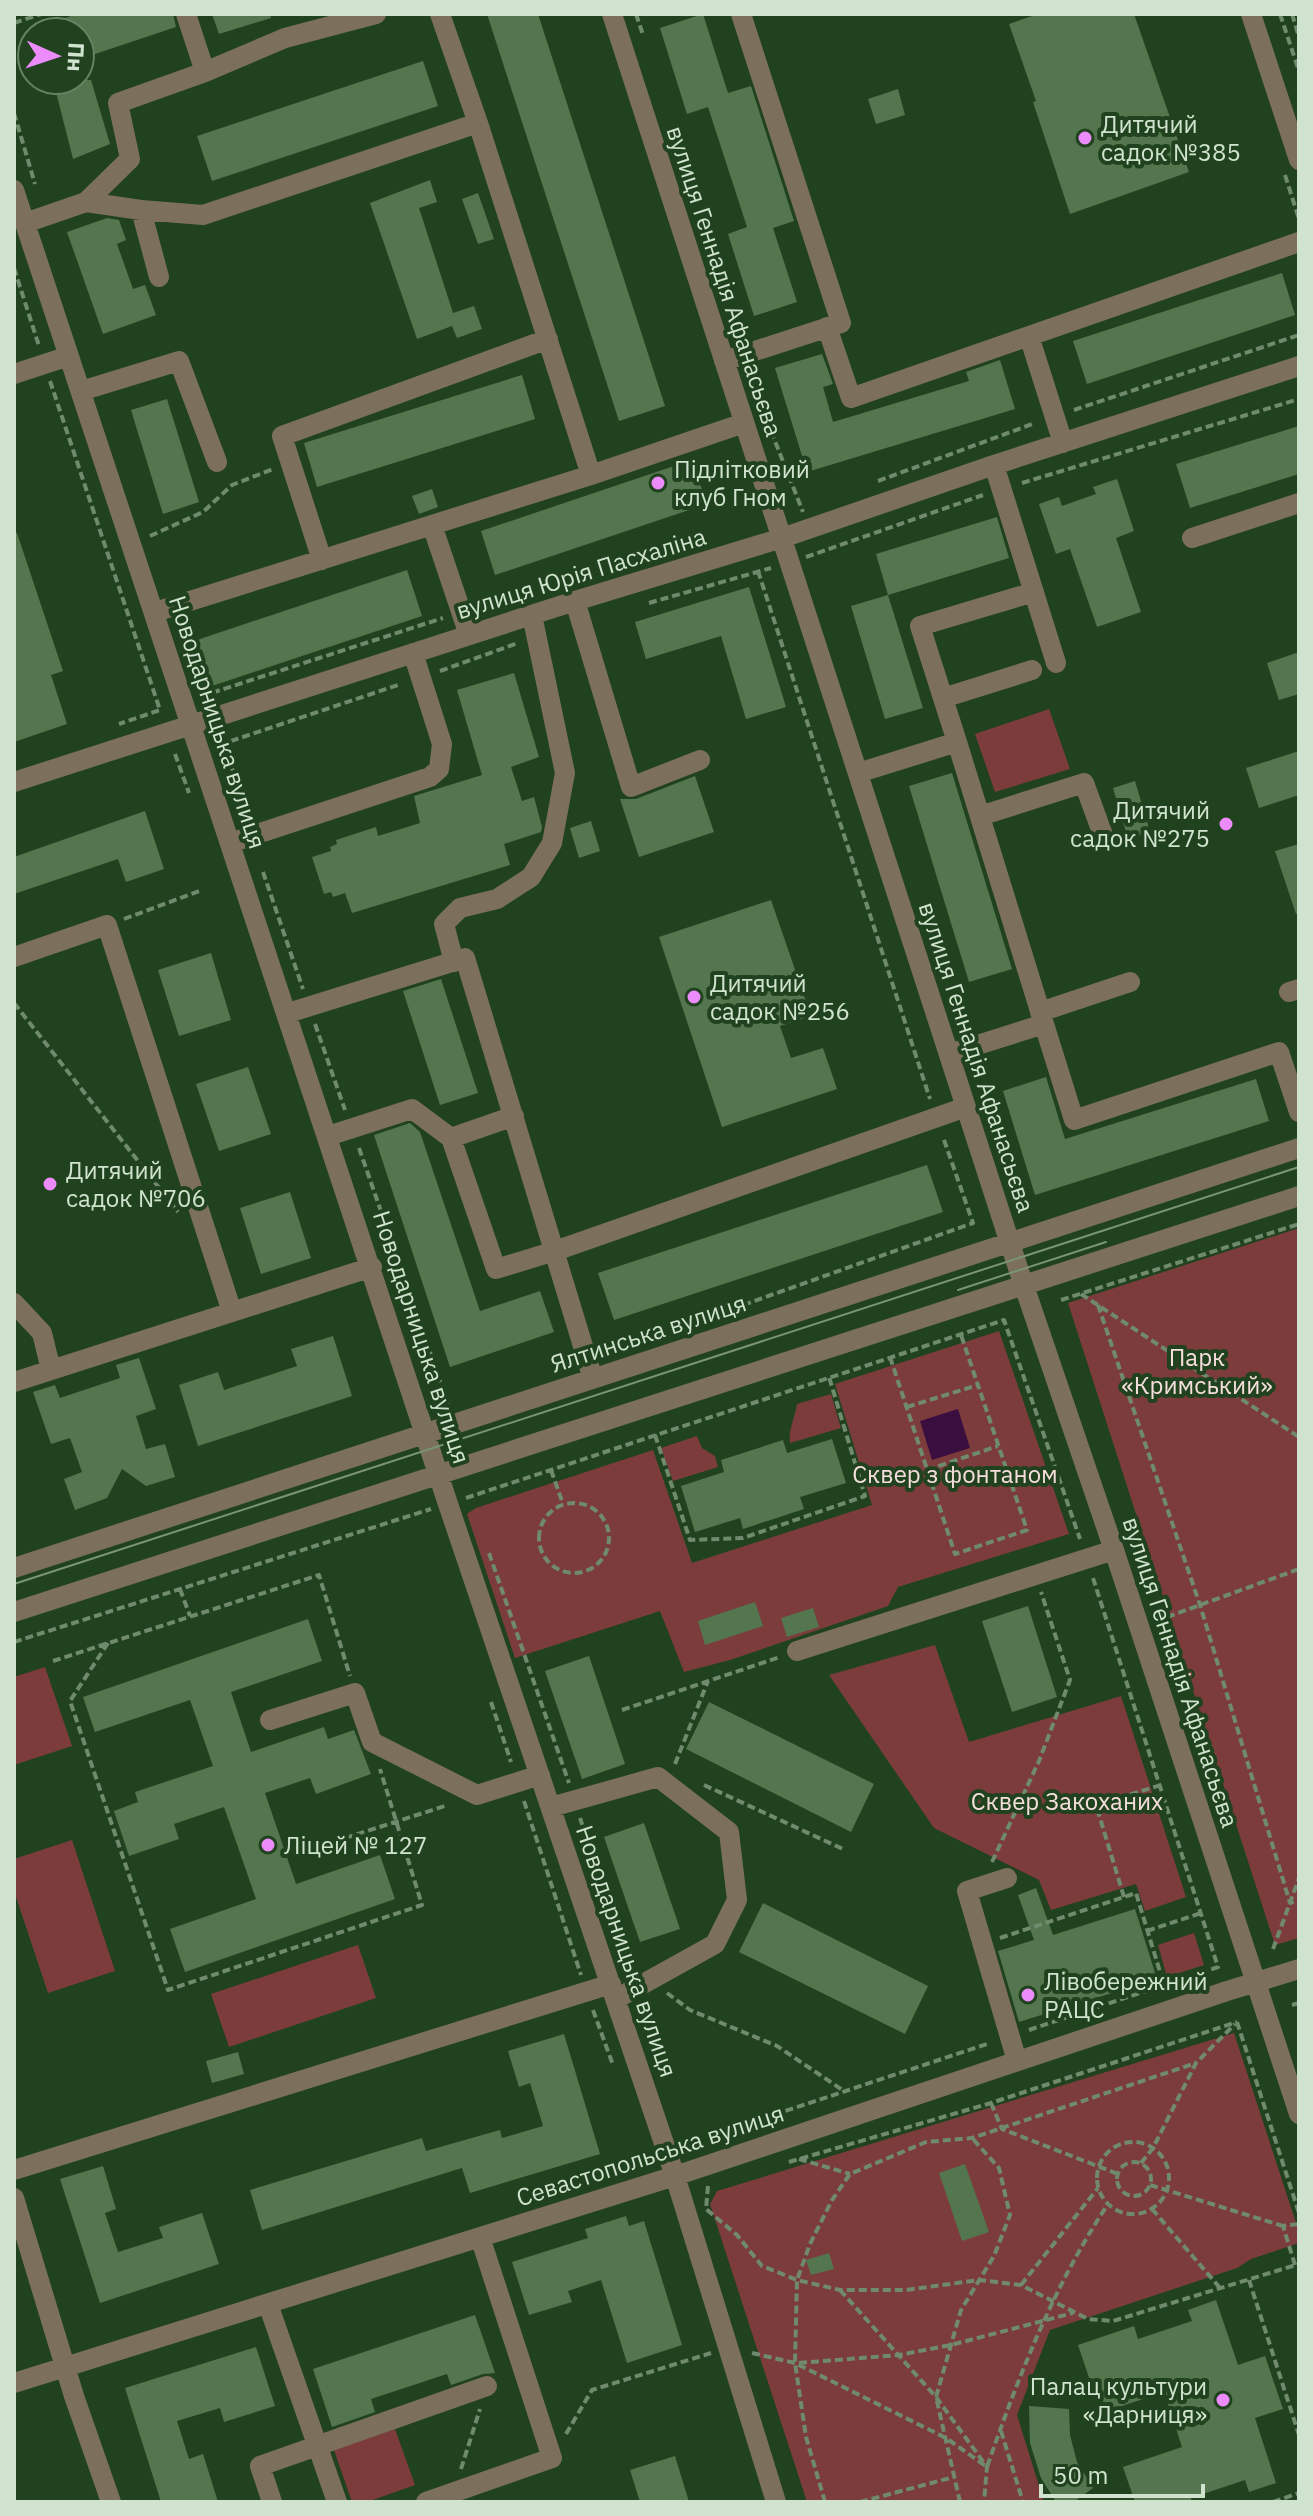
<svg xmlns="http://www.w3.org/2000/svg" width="1313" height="2516" viewBox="0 0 1313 2516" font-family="'IBM Plex Sans',sans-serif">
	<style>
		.green { fill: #7d3c3c }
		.water { fill: #3a0f40 }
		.building { fill: #53764f }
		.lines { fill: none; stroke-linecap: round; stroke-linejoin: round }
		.path { stroke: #6f8a6d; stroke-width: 4; stroke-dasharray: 8 4; stroke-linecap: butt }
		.minor { stroke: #7c705d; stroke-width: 20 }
		.tram { stroke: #7a9478; stroke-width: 2 }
		.poi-dot { fill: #ec8cfb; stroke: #21421e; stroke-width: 3 }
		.labels { text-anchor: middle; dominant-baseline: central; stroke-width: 8; stroke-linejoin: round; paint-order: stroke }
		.poi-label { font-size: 24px; fill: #d0e3ce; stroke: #21421e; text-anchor: start }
		.street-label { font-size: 24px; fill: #d0e3ce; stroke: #21421e }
		.park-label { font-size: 24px; fill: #f5dedc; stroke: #21421e }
	</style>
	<rect width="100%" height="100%" fill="#21421e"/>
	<path class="green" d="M1049 709 1070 769 995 792 975 734Z
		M1299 1228V1938L1275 1945 1068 1303Z
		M999 1331 1069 1534 898 1587 888 1606 730 1660 684 1672 660 1611 515 1658 467 1514 476 1508 653 1450 692 1563 872 1505 835 1384Z
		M831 1394 841 1428 790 1443C788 1430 795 1418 797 1404Z
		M697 1436 702 1448 715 1456 718 1467 673 1481 661 1448Z
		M935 1645 969 1742 1121 1696 1186 1897 1145 1911 1136 1884 1051 1910 1039 1880 934 1828 829 1675Z
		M45 1667 72 1746 14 1765V1677Z
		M72 1840 115 1971 48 1993 14 1891V1859Z
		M1194 1933 1204 1965 1167 1977 1158 1945Z
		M358 1945 376 1998 229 2047 211 1994Z
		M1234 2033 1299 2232V2243L1251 2259 1237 2268 1050 2330 1017 2415 1044 2502H807L710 2204 717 2191Z
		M395 2429 415 2485 367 2502H352L334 2450Z"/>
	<path class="water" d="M958 1409 970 1448 932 1460 920 1421Z"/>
	<path class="building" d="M77 14H173L176 27 80 59V32H33V29Z
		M212 14H270L271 18 219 34Z
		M487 14H538L665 406 619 421Z
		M703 14 728 93 751 86 794 221 773 228 797 302 754 316 728 234 747 227 708 107 687 114 660 28Z
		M1038 14H1134L1189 172 1070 214 1033 102 1036 101 1009 24Z
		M423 61 438 106 212 181 197 136Z
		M53 80H91L110 144 73 159Z
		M898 89 905 115 876 124 868 99Z
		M430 180 437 202 419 208 453 313 474 306 482 329 457 338 452 326 417 339 370 203Z
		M478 193 494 239 478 244 462 199Z
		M107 218 119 220 126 240 117 244 133 289 145 285 156 315 103 334 67 232Z
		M1282 273 1295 315 1087 384 1073 341Z
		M822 354 833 384 823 387 833 422 969 381 966 372 1000 360 1015 409 807 472 775 368Z
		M522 375 535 419 317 487 304 443Z
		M167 399 199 502 163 514 131 410Z
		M1299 426V474L1190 508 1176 464Z
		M692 460 707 504 495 575 481 531Z
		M1117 479 1134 531 1116 538 1141 612 1097 627 1070 549 1056 554 1039 504 1059 497 1062 506 1096 494 1093 487Z
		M432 489 438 507 419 514 412 496Z
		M997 517 1009 558 888 595 876 554Z
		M14 533H17L63 671 51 675 67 724 14 742Z
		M407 570 422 616 212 686 197 640Z
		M749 587 786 707 746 719 721 636 646 659 635 622Z
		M888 595 923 708 885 719 851 606Z
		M1299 652V694L1279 700 1267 663Z
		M514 673 539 757 511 767 522 801 534 797 542 827 541 832 504 844 510 865 352 913 345 893 333 897 331 892 324 894 312 857 331 851 330 847 337 844 336 840 376 827 378 836 420 823 414 796 482 775 457 690Z
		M1299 751V795L1259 808 1246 768Z
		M952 773 1012 969 969 982 909 786Z
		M695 776 714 832 639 857 620 799H636Z
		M1135 781 1150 832 1128 839 1113 788Z
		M145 811 164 869 126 882 118 859 14 894V857Z
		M591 821 600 851 579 858 570 828Z
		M1299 844V913L1296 914 1275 851Z
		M771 900 811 1016 780 1026 791 1058 823 1048 837 1089 722 1127 659 937Z
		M211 953 231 1020 179 1036 158 970Z
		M441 979 478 1093 440 1105 403 991Z
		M248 1067 271 1134 219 1151 196 1084Z
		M1046 1077 1065 1139 1256 1079 1269 1121 1035 1195 1003 1091Z
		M410 1123 420 1132 480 1311 540 1291 554 1332 450 1367 374 1135Z
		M927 1165 943 1212 614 1320 598 1273Z
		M290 1192 311 1258 261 1274 240 1208Z
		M333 1336 352 1396 198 1446 179 1385 218 1372 224 1390 297 1366 291 1349Z
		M139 1358 156 1409 136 1416 146 1449 165 1444 175 1477 146 1486 122 1469 107 1498 75 1510 64 1479 82 1472 70 1438 51 1444 33 1392 55 1385 60 1398 120 1378 116 1365Z
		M832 1439 846 1483 800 1497 804 1509 743 1529 740 1518 695 1532 681 1486 724 1472 721 1460 783 1440 787 1453Z
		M755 1602 763 1626 705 1645 698 1621Z
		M1028 1606 1057 1697 1012 1712 982 1621Z
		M813 1608 819 1627 787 1637 781 1618Z
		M308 1619 322 1661 231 1692 251 1752 324 1727 328 1739 354 1730 371 1774 316 1794 310 1778 265 1793 296 1884 380 1855 395 1899 185 1972 170 1929 256 1899 224 1807 174 1824 179 1839 129 1856 114 1811 138 1802 135 1792 213 1766 190 1700 95 1732 83 1697Z
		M589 1656 625 1764 582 1779 545 1671Z
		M709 1702 874 1784 851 1832 686 1749Z
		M644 1823 680 1929 640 1942 604 1837Z
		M1036 1888 1053 1935 1135 1909 1157 1979 1019 2022 998 1951 1034 1940 1018 1895Z
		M763 1903 928 1986 905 2034 739 1952Z
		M564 2034 600 2154 470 2193 462 2168 262 2230 250 2190 422 2138 426 2151 500 2130 502 2138 543 2126 530 2083 519 2087 508 2051Z
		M238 2052 244 2074 212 2083 206 2061Z
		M965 2164 989 2232 962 2241 939 2173Z
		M103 2166 116 2209 105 2213 118 2252 163 2238 159 2227 202 2213 219 2264 100 2303 60 2179Z
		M626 2216 629 2226 644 2221 682 2345 627 2363 601 2280 568 2291 572 2302 529 2315 512 2262 588 2238 585 2229Z
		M829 2253 834 2269 811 2275 806 2260Z
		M1216 2300 1238 2365 1265 2356 1283 2409 1255 2418 1276 2483 1249 2492 1245 2480 1191 2498 1192 2502H1135L1123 2467 1182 2447 1164 2392 1101 2413 1078 2345 1134 2326 1138 2339 1192 2321 1188 2310Z
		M475 2315 495 2373 483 2374 451 2385 447 2374 371 2399 375 2412 332 2427 313 2369Z
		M256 2347 275 2406 224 2422 220 2408 177 2421 189 2459 203 2454 218 2502H161L125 2388Z
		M1029 2406 1069 2409 1070 2435 1077 2462 1093 2488 1074 2502H1056L1041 2478 1030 2443Z
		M675 2456 689 2502H640L630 2470Z"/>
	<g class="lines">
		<path class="path" d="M636 14 643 35
			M1280 14 1299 71
			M1292 14 1299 37
			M14 23 41 14
			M14 113 35 184
			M1285 175 1299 219
			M14 268 39 346
			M50 381 160 710 119 724
			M1074 410 1299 335
			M771 431 803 512
			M878 481 1035 423
			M1022 483 1299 399
			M150 536 203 512 232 485 273 469
			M806 557 983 495
			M758 571 930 1099
			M649 603 771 568
			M482 606 515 596
			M440 671 518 643
			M201 695 202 696 443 618
			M175 754 189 793
			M246 818 225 743 401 684
			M263 872 303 989
			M124 919 202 890
			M14 1003 178 1212
			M315 1024 345 1110
			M359 1148 448 1404
			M1081 1294 1299 1437
			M1061 1300 1299 1224
			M1098 1305 1200 1605 1290 1903 1299 1900
			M732 1309 973 1223 943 1137
			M890 1357 955 1554 1027 1530 961 1335
			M907 1407 978 1385
			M655 1435 690 1540 743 1538 865 1496 829 1377
			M551 1470 563 1504
			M927 1470 998 1446
			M466 1498 1004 1320 1080 1539
			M539 1538a35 35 0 1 1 70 0a35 35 0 1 1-70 0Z
			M489 1553 569 1783
			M180 1589 190 1616
			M1167 1617 1299 1569
			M14 1642 431 1509
			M108 1643 70 1701 168 1990 422 1905 380 1769
			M53 1661 319 1575 350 1676
			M491 1702 511 1762
			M622 1710 780 1657
			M675 1764 708 1681
			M704 1785 845 1850
			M524 1801 581 1975
			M580 1818 630 1969
			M311 1849 448 1805
			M992 1862 1039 1761 1070 1680 1041 1592
			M1124 1897 1096 1805 1161 1785
			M1147 1931 1201 1913
			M1000 1938 1136 1893 1164 1985
			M1273 1949 1299 1878
			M667 1993 690 2010 777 2046 844 2091
			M1292 2005 1299 2003
			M643 2008 652 2038
			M593 2010 613 2065
			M1237 2022 1299 2213
			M1029 2030 1218 1967 1093 1578
			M991 2103 1002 2129 1118 2174
			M685 2141 686 2144 990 2043
			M1097 2178a36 36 0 1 1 72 0a36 36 0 1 1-72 0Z
			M799 2159 850 2174
			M789 2162 991 2103 1237 2022
			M1117 2179a17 17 0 1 1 34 0a17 17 0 1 1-34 0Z
			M1141 2163 1153 2148 1196 2063 1235 2024
			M1150 2185 1283 2226
			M708 2186 706 2209 737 2235 762 2266 797 2280 840 2290H906L979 2280 1021 2285 1088 2319 1113 2321 1299 2264
			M1152 2209 1220 2288
			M1295 2265 1283 2226 1299 2224
			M1249 2280 1299 2435
			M1021 2285 1098 2188
			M840 2290 936 2397 987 2467 984 2502
			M752 2353 795 2363 946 2438 987 2467C1019 2375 1054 2285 1108 2204
			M799 2363 899 2355 951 2345 1073 2313
			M1001 2431 1023 2502
			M566 2434 592 2390 711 2353
			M461 2469 480 2409
			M825 2502 806 2437 795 2363 797 2280 810 2244 832 2200 850 2174 926 2142 972 2138 1196 2063
			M860 2502 954 2477
			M960 2502 936 2397 961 2310 994 2256 1010 2215 999 2168 972 2138
			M1273 2502 1299 2493"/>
		<path class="minor" d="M186 14 205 72
			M440 14 478 123 591 475
			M612 14 1019 1271 1114 1550 1299 2114
			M1251 14 1299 160
			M14 190 448 1504 675 2176 776 2502
			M86 202 141 210 159 277
			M141 210 203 215 478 123
			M25 223 86 202 130 159 118 103 205 72 285 38 376 14
			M827 327 851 398 1299 242
			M1029 336 1063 443
			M724 361 841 323 741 14
			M14 374 69 356
			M81 391 179 361 217 462
			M994 465 1056 663
			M432 525 469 635
			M1192 538 1299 503
			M322 560 282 436 548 339
			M575 601 631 787 700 760
			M155 612 591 475 744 423
			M943 698 1032 670
			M858 773 957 742 920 626 1034 592
			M14 782 575 601 782 538 994 465 1299 366
			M980 816 1084 783 1103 835
			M230 843 430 777 439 769 442 744 413 653
			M14 957 107 925 232 1312
			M454 962 444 924 460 908 497 899 531 877 552 843 565 773 532 615
			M1289 992 1299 989
			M1040 1012 1130 982
			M288 1013 465 958 593 1379
			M1044 1024 1074 1120 1279 1052 1299 1112
			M949 1054 1044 1024 957 742
			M328 1136 412 1109 451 1138 496 1269 555 1251 966 1107
			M451 1138 514 1116
			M14 1303 42 1333 51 1370
			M14 1382 372 1267
			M14 1568 1299 1148
			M14 1612 1299 1196
			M797 1651 1114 1550
			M270 1720 355 1693 372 1742 477 1795 540 1775
			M551 1807 658 1777 729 1832 737 1900 715 1944 616 1999
			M1007 1878 967 1891 1017 2061
			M14 2170 611 1984
			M14 2198 74 2396 111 2502
			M268 2304 337 2502
			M14 2383 675 2176 1227 1991 1299 1969
			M272 2502 260 2466 487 2386
			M426 2502 552 2458 480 2237"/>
		<path class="tram" d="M958 1290 1106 1242
			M14 1584 1299 1167"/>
	</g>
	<g class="poi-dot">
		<circle cx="1085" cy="138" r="8"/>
		<circle cx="658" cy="483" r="8"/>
		<circle cx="1226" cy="824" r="8"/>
		<circle cx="694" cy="997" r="8"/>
		<circle cx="50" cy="1184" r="8"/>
		<circle cx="268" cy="1845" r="8"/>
		<circle cx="1028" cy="1995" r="8"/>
		<circle cx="1223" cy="2400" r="8"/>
	</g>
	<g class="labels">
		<g class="poi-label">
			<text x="1101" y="124">Дитячий<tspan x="1101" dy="28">садок №385</tspan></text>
			<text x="674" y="469">Підлітковий<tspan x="674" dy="28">клуб Гном</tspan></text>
			<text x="1210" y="810" text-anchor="end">Дитячий<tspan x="1210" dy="28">садок №275</tspan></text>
			<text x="710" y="983">Дитячий<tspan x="710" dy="28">садок №256</tspan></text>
			<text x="66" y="1170">Дитячий<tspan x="66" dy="28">садок №706</tspan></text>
			<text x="284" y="1845">Ліцей № 127</text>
			<text x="1044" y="1981">Лівобережний<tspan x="1044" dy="28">РАЦС</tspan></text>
			<text x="1207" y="2386" text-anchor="end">Палац культури<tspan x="1207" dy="28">«Дарниця»</tspan></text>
		</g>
		<g class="street-label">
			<text transform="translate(725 281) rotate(72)">вулиця Геннадія Афанасьєва</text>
			<text transform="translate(581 573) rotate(-17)">вулиця Юрія Пасхаліна</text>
			<text transform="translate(218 722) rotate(72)">Новодарницька вулиця</text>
			<text transform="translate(977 1057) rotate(72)">вулиця Геннадія Афанасьєва</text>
			<text transform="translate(648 1333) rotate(-18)">Ялтинська вулиця</text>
			<text transform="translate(422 1337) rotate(72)">Новодарницька вулиця</text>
			<text transform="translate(1181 1672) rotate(72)">вулиця Геннадія Афанасьєва</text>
			<text transform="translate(627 1951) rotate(71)">Новодарницька вулиця</text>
			<text transform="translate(650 2155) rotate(-18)">Севастопольська вулиця</text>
		</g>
		<g class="park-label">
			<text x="1197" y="1357">Парк<tspan x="1197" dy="28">«Кримський»</tspan></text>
			<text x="955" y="1474">Сквер з фонтаном</text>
			<text x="1067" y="1801">Сквер Закоханих</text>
		</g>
	</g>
	<rect width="1313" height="2516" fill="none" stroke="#d0e3ce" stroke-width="32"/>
	<g transform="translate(56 56) rotate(93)"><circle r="38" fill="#21421e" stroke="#678264" stroke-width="2"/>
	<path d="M0-6L14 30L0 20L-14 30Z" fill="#ec8cfb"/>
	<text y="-12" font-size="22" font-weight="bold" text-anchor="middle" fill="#d0e3ce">Пн</text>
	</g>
	<path d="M1041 2484v12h162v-12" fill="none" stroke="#d0e3ce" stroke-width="4"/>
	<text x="1053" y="2484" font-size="24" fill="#d0e3ce" stroke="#21421e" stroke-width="6" paint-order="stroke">50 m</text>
</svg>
